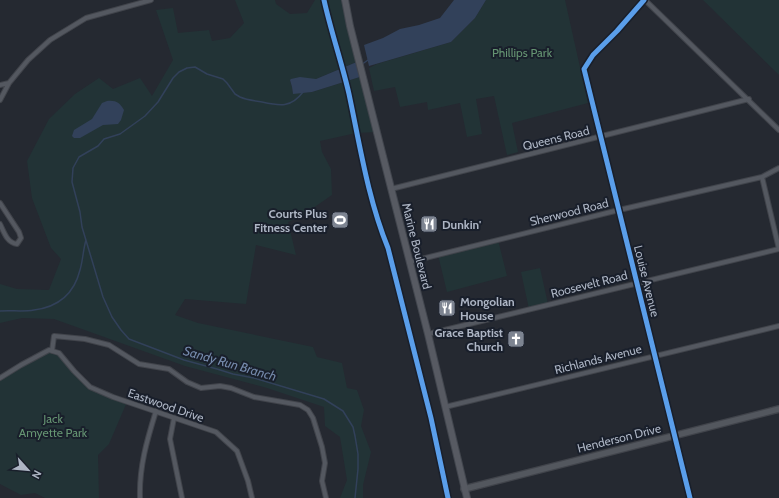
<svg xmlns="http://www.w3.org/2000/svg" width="779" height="498" viewBox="0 0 779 498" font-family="Cabin,sans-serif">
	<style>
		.green { fill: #223336 }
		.water { fill: #32415a }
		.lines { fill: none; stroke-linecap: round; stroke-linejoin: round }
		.stream { stroke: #32415a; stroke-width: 1.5 }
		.minor-casing { stroke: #41444b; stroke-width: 6 }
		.secondary-casing { stroke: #41444b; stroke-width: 8 }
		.primary-casing { stroke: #42464e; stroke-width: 8 }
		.minor { stroke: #545860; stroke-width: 4 }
		.secondary { stroke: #53575e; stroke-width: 5.5 }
		.primary { stroke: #575a62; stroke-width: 6 }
		.cycleway-casing { stroke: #191f2b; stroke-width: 8 }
		.cycleway { stroke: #5a9eea; stroke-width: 5 }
		.labels { text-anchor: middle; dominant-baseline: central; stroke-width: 4; stroke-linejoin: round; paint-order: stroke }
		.park-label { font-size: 12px; fill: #659472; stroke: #191f2b }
		.street-label { font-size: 12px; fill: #adb5c4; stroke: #191f2b }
		.poi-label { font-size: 12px; font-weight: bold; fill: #adb5c4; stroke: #191f2b; text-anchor: end }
		.water-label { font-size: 13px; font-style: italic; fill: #758aac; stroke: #191f2b }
	</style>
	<rect width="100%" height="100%" fill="#252931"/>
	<path class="green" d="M235 0H275L276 4 290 14 307 13 315 0H345L359 61 316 79 290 80 292 87 293 93 312 92 363 76 377 132 356 133 320 141 322 152 331 169 332 195 300 217 288 222 296 255 256 245 246 304 185 299 175 315 198 323 313 347 317 357 342 363 347 388 357 390 364 410 361 426 371 452 363 485V498H340L347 480 340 437 325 426 324 407 267 388 185 366 54 319 22 318 0 323V284L17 289 49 290 61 259 51 248 32 198 27 161 49 119 75 94 99 78 113 89 140 78 152 96 173 60 156 10 173 8 178 33 209 30 212 41 230 38 244 23Z
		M486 0H565L588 103 512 123 518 152 507 155 494 96 476 99 482 134 467 137 460 103 428 110 427 102 400 107 395 87 374 91 369 68 377 64 451 42 475 18Z
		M703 0H779V75Z
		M498 240 507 276 447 292 438 255Z
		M540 268 548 304 529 309 521 272Z
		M49 350 59 353 90 387 127 402 109 444 98 455 99 498H45L35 493 21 495 0 484V378Z"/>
	<path class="water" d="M454 0H486L475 18 451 42 369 66 364 45 383 38 400 29 419 25 440 18Z
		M359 61 363 76 312 92 293 94 292 87 290 80 291 79 300 77 316 79Z
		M107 101C116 100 120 103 124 110L121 120 118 124 103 125 80 138H74L72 136 74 130 92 119 102 103Z"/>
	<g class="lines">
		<path class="stream" d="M361 65 368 60
			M303 92C291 108 280 106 262 102 255 101 247 100 240 97L235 94 227 83 223 79 207 74 195 67 187 68 179 72 173 78 158 102 145 116 120 134 104 139 98 146 79 157 73 168 72 182 80 212 82 227 103 297 112 317 121 330 129 339 184 360 217 369 233 374 254 378 324 399 343 411 353 427 355 436 358 454V469L355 498
			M0 311C11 310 23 312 34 310 58 307 74 294 80 270 83 260 83 250 86 240"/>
		<defs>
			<path id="minor" d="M644 0 617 31 593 55 584 69 690 498
				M645 0 779 130
				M0 85 9 83
				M0 100 9 83 28 60 50 40 86 18 151 0
				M762 177 779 249
				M391 189 749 99
				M0 203 19 232 21 238 17 244C7 243 4 232 0 224
				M409 262 619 210 762 177 779 168
				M428 334 779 249
				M52 351 54 336 85 339 109 345 139 364 169 369 187 382 201 388 220 386 231 388 254 397 300 405 308 410 313 418 322 447 325 463 322 481 326 498
				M0 378 21 365 49 350 59 353 74 371 90 387 113 397 216 432 237 451 248 481 252 498
				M445 407 779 326
				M174 418 170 439 182 498
				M140 498C139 467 147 440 156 411"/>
			<path id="secondary" d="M464 489 779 409"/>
			<path id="primary" d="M345 0 350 26 428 334 467 498"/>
		</defs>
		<use href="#minor" class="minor-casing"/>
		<use href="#secondary" class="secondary-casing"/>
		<use href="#primary" class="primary-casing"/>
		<use href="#minor" class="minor"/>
		<use href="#secondary" class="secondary"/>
		<use href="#primary" class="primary"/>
		<defs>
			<path id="cycleway" d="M324 0C331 32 342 63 349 94 360 146 368 199 388 248L431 418 448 498
				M644 0 617 31 593 55 584 69 690 498"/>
		</defs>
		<use href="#cycleway" class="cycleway-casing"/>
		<use href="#cycleway" class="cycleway"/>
	</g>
	<defs>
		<symbol id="stadium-square" viewBox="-11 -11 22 22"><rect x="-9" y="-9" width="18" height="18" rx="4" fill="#7d8491" stroke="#191f2b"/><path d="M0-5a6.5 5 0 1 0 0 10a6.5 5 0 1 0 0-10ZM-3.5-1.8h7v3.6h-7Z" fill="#fff"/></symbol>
		<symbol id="restaurant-square" viewBox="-11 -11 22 22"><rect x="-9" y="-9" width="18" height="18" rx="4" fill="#7d8491" stroke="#191f2b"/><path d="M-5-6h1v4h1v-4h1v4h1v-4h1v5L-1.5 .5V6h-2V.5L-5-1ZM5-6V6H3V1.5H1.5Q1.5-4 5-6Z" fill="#fff"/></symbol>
		<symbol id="church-square" viewBox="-11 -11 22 22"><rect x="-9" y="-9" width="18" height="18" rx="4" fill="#7d8491" stroke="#191f2b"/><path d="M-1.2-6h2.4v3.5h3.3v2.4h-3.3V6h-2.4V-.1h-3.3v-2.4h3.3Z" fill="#fff"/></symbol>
	</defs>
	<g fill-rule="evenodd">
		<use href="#stadium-square" x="330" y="210" width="20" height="20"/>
		<use href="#restaurant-square" x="419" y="214" width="20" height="20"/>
		<use href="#restaurant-square" x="437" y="298" width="20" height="20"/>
		<use href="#church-square" x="506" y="329" width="20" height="20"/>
	</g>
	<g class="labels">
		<g class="park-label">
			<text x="522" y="52">Phillips Park</text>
			<text x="53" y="418">Jack<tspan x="53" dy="14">Amyette Park</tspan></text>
		</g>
		<g class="street-label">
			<text transform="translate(556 138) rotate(-14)">Queens Road</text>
			<text transform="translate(569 212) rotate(-14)">Sherwood Road</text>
			<text transform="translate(417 246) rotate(76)">Marine Boulevard</text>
			<text transform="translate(647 281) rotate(76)">Louise Avenue</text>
			<text transform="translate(589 284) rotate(-14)">Roosevelt Road</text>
			<text transform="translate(598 359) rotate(-14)">Richlands Avenue</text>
			<text transform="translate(166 405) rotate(19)">Eastwood Drive</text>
			<text transform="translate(619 438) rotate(-14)">Henderson Drive</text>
		</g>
		<g class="poi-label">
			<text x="327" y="213">Courts Plus<tspan x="327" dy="14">Fitness Center</tspan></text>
			<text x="442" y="224" text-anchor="start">Dunkin'</text>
			<text x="460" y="301" text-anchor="start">Mongolian<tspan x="460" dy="14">House</tspan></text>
			<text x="503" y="332">Grace Baptist<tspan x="503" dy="14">Church</tspan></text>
		</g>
		<g class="water-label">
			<text transform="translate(230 363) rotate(16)">Sandy Run Branch</text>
		</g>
	</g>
	<g transform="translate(28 470) rotate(117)" stroke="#191f2b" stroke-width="3" paint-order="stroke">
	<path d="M0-3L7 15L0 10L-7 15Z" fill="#adb5c4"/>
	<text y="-6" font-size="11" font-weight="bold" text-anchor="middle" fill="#adb5c4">N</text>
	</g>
</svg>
